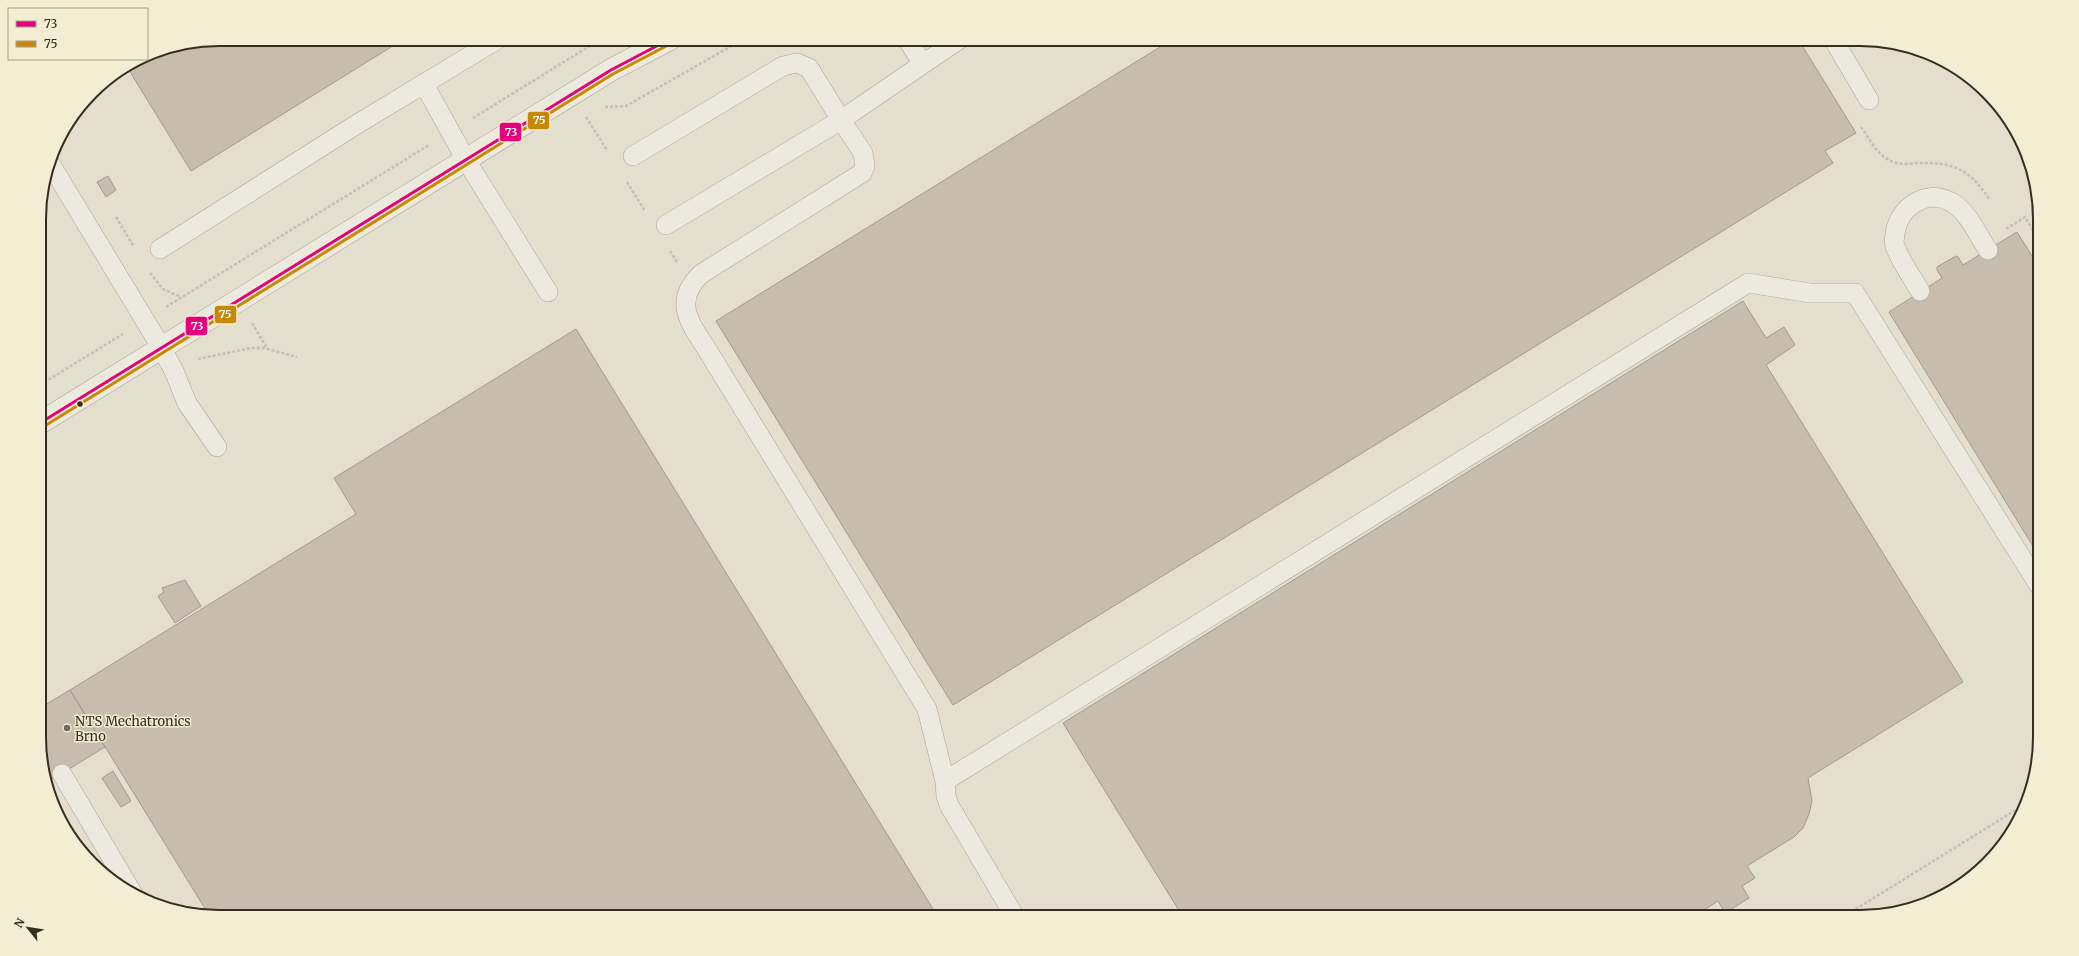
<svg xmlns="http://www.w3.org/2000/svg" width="2079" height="956" viewBox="0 0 2079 956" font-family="Merriweather,serif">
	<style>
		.building { fill: #c6bdae; stroke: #a39a8d }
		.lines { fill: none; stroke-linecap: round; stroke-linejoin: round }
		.lane-casing { stroke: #a8a396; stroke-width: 20 }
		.street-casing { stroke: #a8a396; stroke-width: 23 }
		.path { stroke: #c4bfb5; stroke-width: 2.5; stroke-dasharray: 3 2; stroke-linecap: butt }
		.lane { stroke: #ece9de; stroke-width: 19 }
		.street { stroke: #ece9de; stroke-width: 22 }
		.bus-1-casing { stroke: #f3edd3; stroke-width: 6 }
		.bus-2-casing { stroke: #f3edd3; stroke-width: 6 }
		.bus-1 { stroke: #e5007d; stroke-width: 3 }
		.bus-2 { stroke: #c78808; stroke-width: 3 }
		.bus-dot { fill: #362c1f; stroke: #f3edd3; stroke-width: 1.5 }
		.poi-dot { fill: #736a5c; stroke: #f3edd3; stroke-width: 1.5 }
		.labels { text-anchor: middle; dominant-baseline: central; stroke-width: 3; stroke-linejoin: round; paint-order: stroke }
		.poi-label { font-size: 13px; fill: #362c1f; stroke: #f3edd3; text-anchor: start }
		.rim { fill: none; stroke: #362c1f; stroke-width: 2 }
		.line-badge { stroke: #f3edd3; stroke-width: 1.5 }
		.badge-label { font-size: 11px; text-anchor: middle; font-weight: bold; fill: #fff }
	</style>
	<rect width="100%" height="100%" fill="#e3decd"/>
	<path class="building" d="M219 39H404L191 171 127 67 140 59H147V55L150 53Z
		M1173 39H1798L1856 133 1825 151 1833 163 953 705 716 321Z
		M108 176 116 190 106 197 97 182Z
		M2017 232 2039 267V556L1889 312 1942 278 1937 270V267L1956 256 1958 257 1963 265Z
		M1743 301 1766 338 1784 327 1795 345 1766 365 1963 682 1808 778 1812 801 1809 814 1803 828 1794 837 1747 866 1755 878 1742 886 1749 898 1725 913 1718 901 1693 917H1183L1063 723Z
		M576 329 938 917H219L209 915 70 690 356 514 334 478Z
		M185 580 201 606 175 623 158 596 164 592 162 588Z
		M70 690 105 747 46 783 41 761 40 708Z
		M113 771 131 801 121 807 102 778Z"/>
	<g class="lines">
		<defs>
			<path id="lane" d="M907 39 923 64 960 39
				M1833 39 1869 100
				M424 84 466 160 548 292
				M633 156 783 66 797 63 809 68 841 120 863 153 865 166 862 173 701 274C670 304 693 326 711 356L927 709 945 781
				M51 165 161 347 174 371 187 403 217 447
				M666 225 841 120 923 64
				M160 249 354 126 498 39
				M1920 291C1912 277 1900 261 1895 246 1893 242 1895 237 1895 234 1898 208 1926 188 1951 202 1968 211 1977 234 1988 250
				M62 774 133 894
				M1015 917 949 805 946 796 945 781 1748 283 1810 293H1855L2040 587"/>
			<path id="street" d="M40 423 611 70 670 39"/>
		</defs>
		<use href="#lane" class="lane-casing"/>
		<use href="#street" class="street-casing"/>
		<path class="path" d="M605 107 626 106 735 44 738 39
			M586 117 607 150
			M473 118 593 44 604 41
			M1861 127C1869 138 1877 155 1891 161 1899 165 1909 164 1918 163 1953 162 1970 169 1989 199
			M627 182 645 211
			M116 217 134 247
			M2006 229 2025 217 2039 240
			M670 251 677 262
			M150 273 163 289 181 297
			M166 307 429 145
			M252 323 267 348
			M198 359 251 348H264L297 357
			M40 385 123 334
			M1041 910 1045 917
			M1843 917 2027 803"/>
		<use href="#lane" class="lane"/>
		<use href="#street" class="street"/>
		<defs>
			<path id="bus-1" d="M40 423 611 70 670 39"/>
			<path id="bus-2" d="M43 427 613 74 672 43"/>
		</defs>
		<use href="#bus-1" class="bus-1-casing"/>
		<use href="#bus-2" class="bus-2-casing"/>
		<use href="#bus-1" class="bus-1"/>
		<use href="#bus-2" class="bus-2"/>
	</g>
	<circle class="bus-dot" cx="80" cy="404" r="3.5"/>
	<circle class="poi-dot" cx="67" cy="728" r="4"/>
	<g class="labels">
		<g class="poi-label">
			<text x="75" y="721">NTS Mechatronics<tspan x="75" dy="15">Brno</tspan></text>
		</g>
	</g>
	<path d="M0 0H2079V956H0ZM219 46H1860A173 173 0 0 1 2033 219V737A173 173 0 0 1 1860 910H219A173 173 0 0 1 46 737V219A173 173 0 0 1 219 46Z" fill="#f3edd3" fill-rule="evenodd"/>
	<path class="rim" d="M219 46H1860A173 173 0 0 1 2033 219V737A173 173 0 0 1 1860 910H219A173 173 0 0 1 46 737V219A173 173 0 0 1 219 46Z"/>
	<g class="line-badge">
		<rect x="527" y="111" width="23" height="19" rx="4" fill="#c78808"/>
		<rect x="499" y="122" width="23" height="20" rx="4" fill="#e5007d"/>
		<rect x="214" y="305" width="23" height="19" rx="4" fill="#c78808"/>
		<rect x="185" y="316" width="23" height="20" rx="4" fill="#e5007d"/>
	</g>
	<g class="badge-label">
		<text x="539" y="124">75</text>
		<text x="511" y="136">73</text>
		<text x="225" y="318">75</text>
		<text x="197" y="330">73</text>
	</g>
	<rect x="8" y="8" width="140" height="52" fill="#f3edd3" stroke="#a7a08b"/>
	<rect x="16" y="21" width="20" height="6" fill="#e5007d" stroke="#a7a08b"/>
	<text x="44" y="28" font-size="12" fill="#362c1f">73</text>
	<rect x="16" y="41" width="20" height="6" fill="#c78808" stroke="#a7a08b"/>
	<text x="44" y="48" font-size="12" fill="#362c1f">75</text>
	<g transform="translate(28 928) rotate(300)" stroke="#f3edd3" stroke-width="3" paint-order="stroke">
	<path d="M0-3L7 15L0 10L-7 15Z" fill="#362c1f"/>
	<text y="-6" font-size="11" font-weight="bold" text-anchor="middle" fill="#362c1f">N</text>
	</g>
</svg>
